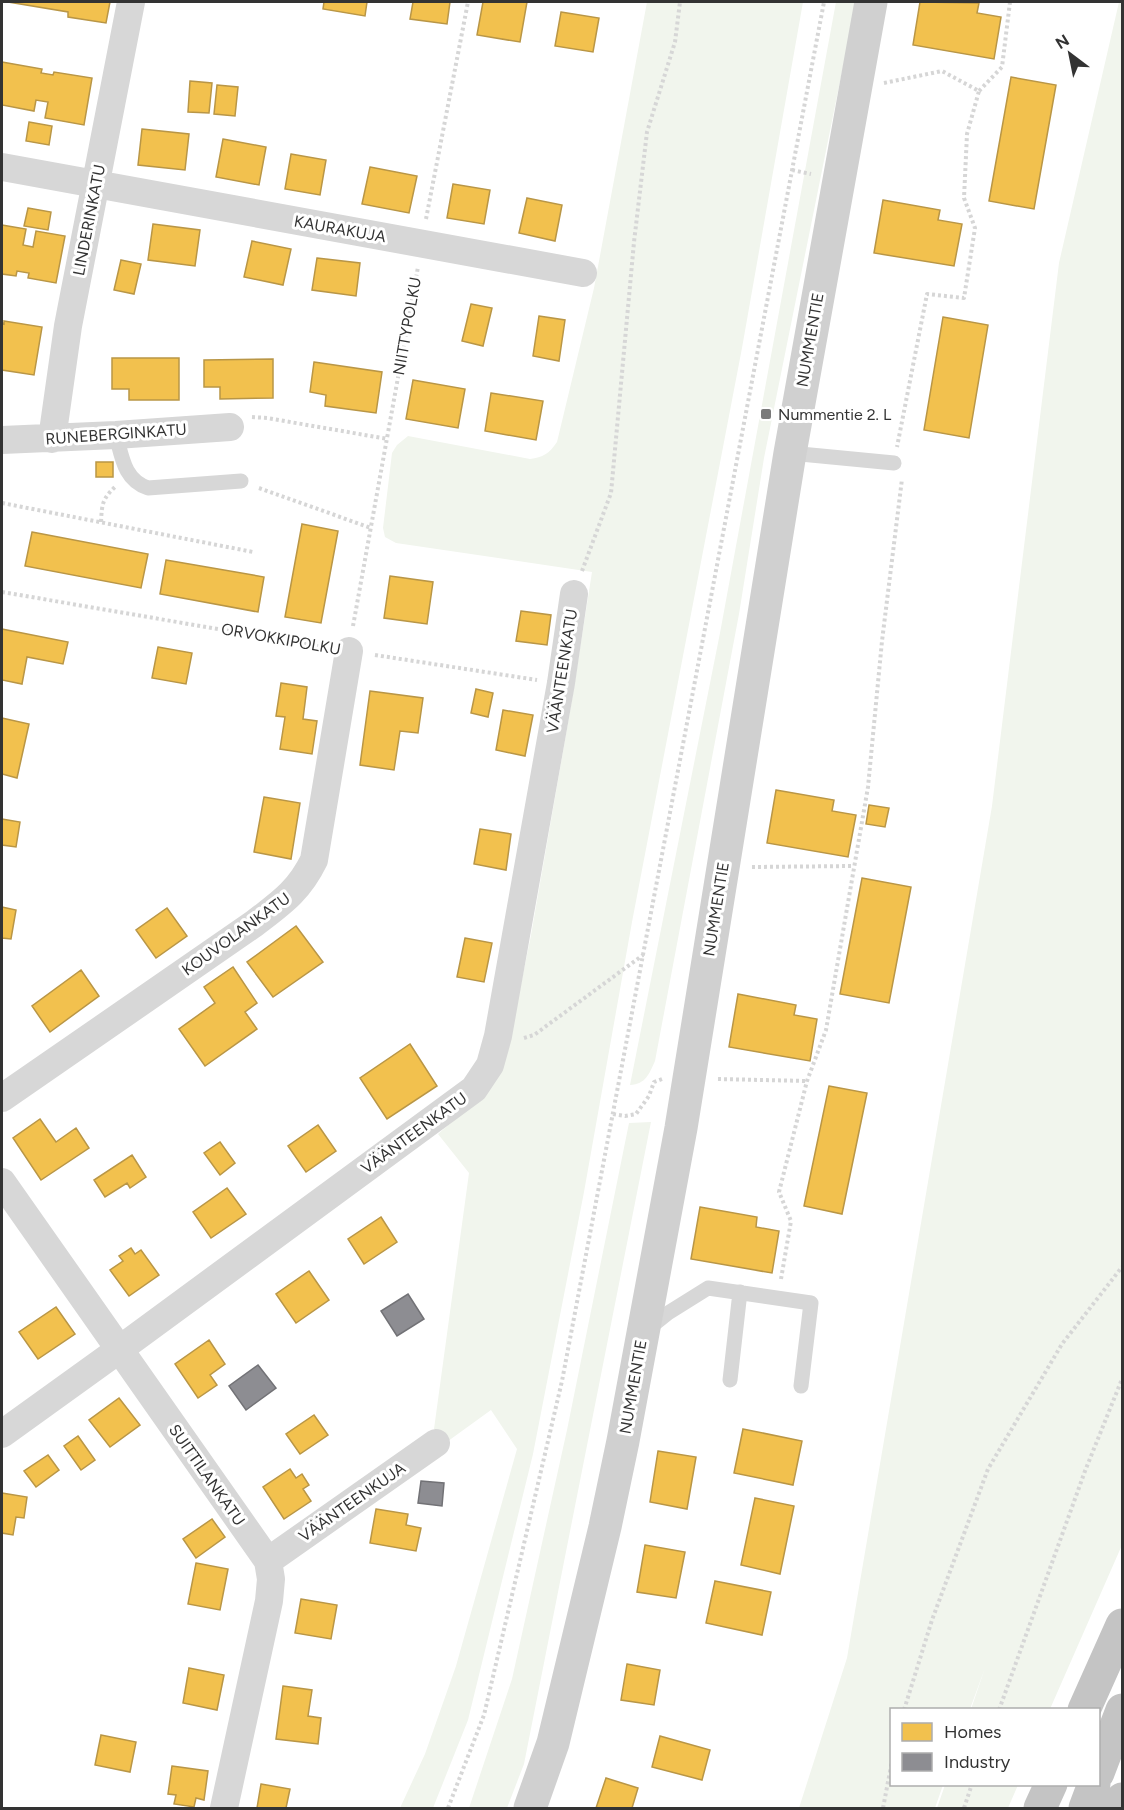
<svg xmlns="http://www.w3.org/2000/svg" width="1124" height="1810" viewBox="0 0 1124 1810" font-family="Figtree,sans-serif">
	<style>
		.green { fill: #f1f5ed }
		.homes { fill: #f2c14e; stroke: #b99646; stroke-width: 1.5 }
		.industry { fill: #8d8d92; stroke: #727276; stroke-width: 1.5 }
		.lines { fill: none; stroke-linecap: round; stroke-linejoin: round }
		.path { stroke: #d6d6d6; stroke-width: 4; stroke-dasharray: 3 3; stroke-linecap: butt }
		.lane { stroke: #d7d7d7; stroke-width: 15 }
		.street { stroke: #d7d7d7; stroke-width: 28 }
		.secondary { stroke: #d0d0d0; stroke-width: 33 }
		.highway { stroke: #c4c4c4; stroke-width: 33 }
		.poi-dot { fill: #7a7a7a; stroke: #fff; stroke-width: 2 }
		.labels { text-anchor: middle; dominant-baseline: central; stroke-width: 6; stroke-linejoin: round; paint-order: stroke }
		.street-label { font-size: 16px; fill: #333; stroke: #fff }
		.poi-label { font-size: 16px; fill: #333; stroke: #fff; text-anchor: start }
	</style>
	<rect width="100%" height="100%" fill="#fff"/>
	<path class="green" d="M647 2H803L742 348 632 922 584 1192 533 1454 468 1720 433 1808H400L425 1754 456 1666 517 1449 491 1410 444 1444 434 1429 469 1173 438 1134 476 1101 514 1019 531 935 572 700 592 572 396 543 385 537 383 528 392 453 397 445 408 436 530 459C543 457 549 454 557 442L594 288Z
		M836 2H856L764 458 739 614 655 1061C649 1074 646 1084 630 1085L720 633Z
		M1119 2H1122V1545L1050 1709H971L985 1668 970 1709 892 1710V1784L943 1785 935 1808H799L847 1658 992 806 1059 263Z
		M651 1122 524 1764 507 1808H469L512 1679 567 1430 629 1123Z
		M945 1785V1784L1018 1785 1008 1808H937Z"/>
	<path class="homes" d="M8 2H110L106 23 68 17V12Z
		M324 2H367L365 16 323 9Z
		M413 2H450L447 24 410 19Z
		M483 2H527L520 42 477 35Z
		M920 2 979 3 977 13 1001 17 994 59 913 45Z
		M561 12 599 18 593 52 555 46Z
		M2 62 42 69 41 73 53 75 54 72 92 78 84 125 45 118 48 102 36 100 34 111 2 105Z
		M1011 77 1056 85 1034 209 989 201Z
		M190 81 212 83 209 113 188 112Z
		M217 85 238 87 235 116 214 114Z
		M29 122 52 126 49 145 26 141Z
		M142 129 189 134 185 170 138 165Z
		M223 139 266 147 259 185 216 177Z
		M291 154 326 160 320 195 285 189Z
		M370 167 417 176 409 213 362 204Z
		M453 184 490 190 484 224 447 218Z
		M527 198 562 205 555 241 519 233Z
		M883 200 940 210 938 220 962 224 954 266 874 253Z
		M28 208 51 212 48 230 24 226Z
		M153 224 200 230 195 266 148 260Z
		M2 225 26 229 23 245 33 247 36 231 65 236 56 283 28 278 29 273 17 271 16 276 2 274Z
		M252 241 291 249 283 285 244 277Z
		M317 258 360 263 356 296 312 290Z
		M121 260 141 264 134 294 114 290Z
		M471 304 492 308 483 346 462 341Z
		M539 316 565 320 559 361 533 356Z
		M943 317 988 325 969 438 924 430Z
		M4 321 42 327 34 375 2 370V323L4 324Z
		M112 358H179V400H129V389H112Z
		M273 359V398L220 399V387H204V360Z
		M314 362 382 372 376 413 325 406 326 395 310 392Z
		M413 380 465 389 458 428 406 419Z
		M491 393 543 401 536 440 485 431Z
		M96 462H113V477H96Z
		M302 524 338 531 321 623 285 617Z
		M32 532 148 554 141 588 25 566Z
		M166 560 264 577 258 612 160 594Z
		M390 576 433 582 427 624 384 618Z
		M521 611 551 615 547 645 516 641Z
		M2 629 68 642 63 664 27 657 22 684 2 680Z
		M158 647 192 653 186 684 152 678Z
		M281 683 307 687 303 719 317 721 312 754 280 749 285 717 276 716Z
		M476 689 493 693 488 717 471 713Z
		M370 691 423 698 418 733 400 731 394 770 360 765Z
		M503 710 533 715 525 756 496 750Z
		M2 718 29 724 17 778 2 774Z
		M776 790 834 800 832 811 856 815 848 857 767 843Z
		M264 797 300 803 291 859 254 852Z
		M869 805 889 808 885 827 866 824Z
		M2 819 20 822 16 847 2 845Z
		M480 829 511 834 506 870 474 864Z
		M862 878 911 887 889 1003 840 994Z
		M2 907 16 910 11 939 2 938Z
		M167 908 187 936 156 958 136 930Z
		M296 926 323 962 273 997 247 962Z
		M465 938 492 943 484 982 457 977Z
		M233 967 257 1003 245 1012 257 1029 205 1066 179 1029 215 1003 204 987Z
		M81 970 99 996 50 1032 32 1006Z
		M738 994 796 1005 794 1015 817 1019 810 1061 729 1047Z
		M410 1044 437 1086 387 1119 360 1078Z
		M829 1086 867 1093 842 1214 804 1206Z
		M40 1119 56 1142 76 1128 89 1148 41 1180 13 1138Z
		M318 1125 336 1151 306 1172 288 1146Z
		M220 1142 235 1163 220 1175 204 1153Z
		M132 1155 146 1177 130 1188 127 1183 105 1197 94 1180Z
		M227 1188 246 1214 211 1238 193 1212Z
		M700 1207 757 1217 756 1227 779 1231 772 1273 691 1259Z
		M381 1217 397 1242 364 1264 348 1239Z
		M131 1248 135 1254 141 1250 159 1275 129 1296 110 1270 123 1261 119 1256Z
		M309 1271 329 1300 296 1323 276 1294Z
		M56 1307 75 1334 38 1359 19 1332Z
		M209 1340 225 1364 210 1375 217 1385 198 1398 175 1364Z
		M119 1398 140 1425 110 1447 89 1420Z
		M314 1415 328 1435 300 1454 286 1434Z
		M743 1429 802 1441 793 1485 734 1473Z
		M78 1436 95 1460 81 1470 64 1446Z
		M658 1451 696 1457 687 1509 650 1502Z
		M48 1455 59 1470 36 1487 24 1471Z
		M290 1469 296 1478 302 1474 309 1485 303 1489 311 1501 284 1519 263 1487Z
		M2 1493 27 1497 24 1518 16 1517 13 1535 2 1533Z
		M755 1498 794 1506 780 1574 741 1565Z
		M376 1509 408 1514 406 1525 421 1528 416 1551 370 1543Z
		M212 1519 225 1537 196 1558 183 1539Z
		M645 1545 685 1552 676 1598 637 1592Z
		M196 1563 228 1569 220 1610 188 1604Z
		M715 1581 771 1592 762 1635 706 1623Z
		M301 1599 337 1605 331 1639 295 1633Z
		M627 1664 660 1670 654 1705 621 1700Z
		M189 1668 224 1675 217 1710 183 1703Z
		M283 1686 312 1690 308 1716 321 1718 318 1744 276 1739Z
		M101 1735 136 1742 130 1772 95 1765Z
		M660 1736 710 1750 702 1780 652 1767Z
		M172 1766 208 1771 204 1800 196 1798 194 1807 174 1804 176 1795 168 1794Z
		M606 1778 638 1788 632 1808H596Z
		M261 1784 290 1789 286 1808H257Z"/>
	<path class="industry" d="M408 1294 424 1319 397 1336 381 1311Z
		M258 1365 276 1388 246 1410 229 1386Z
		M421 1481 444 1483 442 1506 418 1503Z"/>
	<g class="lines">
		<path class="path" d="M884 83 942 71 979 91 967 134 964 198 975 228 964 298 927 294 897 447
			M979 91 1002 67 1010 2
			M792 170 811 174
			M426 219 468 2
			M252 417 267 418 388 439
			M259 488 371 528
			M2 503 253 552
			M101 522C102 504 102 499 116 486
			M582 571 611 493 634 242 647 132 675 42 680 2
			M2 592 323 647
			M353 626 418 267
			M375 655 537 680
			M752 867 853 866
			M524 1038 534 1035 643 955
			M718 1079 807 1081
			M613 1114 625 1116 636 1114 649 1096 654 1082 662 1079
			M781 1279 791 1221 779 1192 807 1081 826 1030 868 787 882 641 902 479
			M904 1710 932 1620 988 1469 1062 1344 1122 1267
			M999 1710 1085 1471 1122 1379
			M448 1808 484 1715 562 1381 824 2
			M883 1808 892 1761
			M964 1808 972 1784"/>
		<path class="lane" d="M116 435C122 457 124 480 148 488L241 481
			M790 453 894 463
			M648 1329 668 1313 708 1288 811 1303 801 1386
			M730 1380 740 1292"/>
		<path class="street" d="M2 167 583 273
			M52 439 68 326 131 2
			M2 440 116 435 230 427
			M2 1098 255 923C281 903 299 891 314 860L349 651
			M2 1182 268 1561 271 1579 269 1601 224 1808
			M2 1434 120 1349 474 1089 490 1065 498 1036 561 683 574 594
			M268 1561 436 1443"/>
		<path class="secondary" d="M530 1808 553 1743 605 1527 623 1441 681 1128 790 453 871 2"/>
		<path class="highway" d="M1084 1710 1122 1625
			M1098 1773 1122 1710
			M1040 1808 1051 1784
			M1085 1808 1094 1784
			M1119 1808 1122 1799"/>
	</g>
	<rect class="poi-dot" x="760" y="408" width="12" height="12" rx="3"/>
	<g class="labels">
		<g class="street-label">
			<text transform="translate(89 220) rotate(-79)">LINDERINKATU</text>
			<text transform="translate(340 229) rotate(10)">KAURAKUJA</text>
			<text transform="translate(407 326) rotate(-80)">NIITTYPOLKU</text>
			<text transform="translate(810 340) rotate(-80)">NUMMENTIE</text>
			<text transform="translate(116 434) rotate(-4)">RUNEBERGINKATU</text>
			<text transform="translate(281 639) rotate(10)">ORVOKKIPOLKU</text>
			<text transform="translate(562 671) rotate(-81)">VÄÄNTEENKATU</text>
			<text transform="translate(716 909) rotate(-81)">NUMMENTIE</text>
			<text transform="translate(236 934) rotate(-36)">KOUVOLANKATU</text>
			<text transform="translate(414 1133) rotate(-36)">VÄÄNTEENKATU</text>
			<text transform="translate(633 1387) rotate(-80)">NUMMENTIE</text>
			<text transform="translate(207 1475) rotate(55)">SUITTILANKATU</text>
			<text transform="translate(352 1502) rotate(-35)">VÄÄNTEENKUJA</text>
		</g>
		<g class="poi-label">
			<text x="778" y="414">Nummentie 2. L</text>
		</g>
	</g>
	<rect width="1124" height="1810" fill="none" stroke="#333333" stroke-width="6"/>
	<rect x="890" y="1708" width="210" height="78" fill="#ffffff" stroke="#adadad" stroke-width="1.5"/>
	<rect x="902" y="1723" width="30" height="18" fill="#f2c14e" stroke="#adadad" stroke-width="1.5"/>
	<text x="944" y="1738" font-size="18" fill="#333333">Homes</text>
	<rect x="902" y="1753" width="30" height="18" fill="#8d8d92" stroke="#adadad" stroke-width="1.5"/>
	<text x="944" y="1768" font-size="18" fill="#333333">Industry</text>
	<g transform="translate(1070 54) rotate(328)" stroke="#ffffff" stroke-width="4.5" paint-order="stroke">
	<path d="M0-4.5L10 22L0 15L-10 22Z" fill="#333333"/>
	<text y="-9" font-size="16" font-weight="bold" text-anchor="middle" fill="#333333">N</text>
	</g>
</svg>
